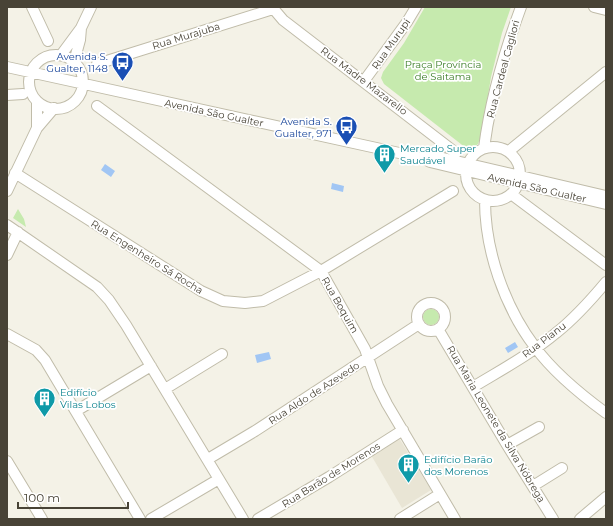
<svg xmlns="http://www.w3.org/2000/svg" width="613" height="526" viewBox="0 0 613 526" font-family="Montserrat,sans-serif">
	<style>
		.residential { fill: #e9e5d5 }
		.green { fill: #c6eaae }
		.water { fill: #a1c6f4 }
		.lines { fill: none; stroke-linecap: round; stroke-linejoin: round }
		.minor-casing { stroke: #c0bca9; stroke-width: 12 }
		.minor { stroke: #fff; stroke-width: 10 }
		.labels { text-anchor: middle; dominant-baseline: central; stroke-width: 3.5; stroke-linejoin: round; paint-order: stroke }
		.street-label { font-size: 10px; fill: #484336; stroke: #fff }
		.transit-label { font-size: 10px; fill: #164399; stroke: #fff; text-anchor: end }
		.park-label { font-size: 10px; fill: #3a7d26; stroke: #fff }
		.culture-label { font-size: 10px; fill: #0d838f; stroke: #fff; text-anchor: start }
	</style>
	<rect width="100%" height="100%" fill="#f4f2e7"/>
	<path class="residential" d="M399 438 431 490 402 508 371 455Z"/>
	<path class="green" d="M425 7H511L502 33 491 77 482 133 478 144 469 152H467L466 148 384 84 381 78 383 72 404 43Z
		M18 209 24 219 26 227 13 218Z
		M423 317a8 8 0 1 1 16 0a8 8 0 1 1-16 0Z"/>
	<path class="water" d="M105 164 115 171 111 177 101 170Z
		M332 183 344 186 343 192 331 189Z
		M515 342 518 347 508 353 505 348Z
		M269 352 271 359 257 363 255 355Z"/>
	<g class="lines">
		<defs>
			<path id="minor" d="M32 7 48 41
				M272 7 283 20 456 153
				M594 7 606 10
				M61 55 81 28 91 7
				M29 82a27 27 0 1 1 54 0a27 27 0 1 1-54 0Z
				M74 62 80 40 81 28
				M97 64 273 9 275 7
				M7 67 422 158 430 162 606 204
				M364 81 407 22 416 7
				M7 95 23 94
				M37 101V128
				M97 106 321 271 365 349 378 386 387 404 455 519
				M466 174a27 27 0 1 1 54 0a27 27 0 1 1-54 0Z
				M484 148C490 102 505 50 521 7
				M509 151 606 72
				M422 158 430 156 439 157 606 196
				M15 173 201 291 223 301 245 303 263 301 321 271 453 191
				M7 191 37 128 54 108
				M511 194 606 265
				M485 200C485 250 504 306 535 347 554 373 580 394 606 413
				M7 225 97 287 109 300 126 325 243 519
				M7 255 18 232
				M417 317a14 14 0 1 1 28 0a14 14 0 1 1-28 0Z
				M438 329 507 445 553 519
				M7 334 36 350 45 360 140 519
				M473 387C501 370 531 354 556 333 575 318 591 300 606 282
				M165 389 222 354
				M76 411 151 366
				M507 445 539 427
				M208 459 255 431 419 324
				M7 461 42 519
				M533 486 562 468
				M151 519 219 479
				M258 519 329 477 403 430
				M400 519 440 494
				M580 519 606 497"/>
		</defs>
		<use href="#minor" class="minor-casing"/>
		<use href="#minor" class="minor"/>
	</g>
	<defs>
		<symbol id="bus-pin" viewBox="-11 -11 22 30"><path d="M0 17L-7.5 6A9.5 9.5 0 1 1 7.5 6Z" fill="#1a4fb4" stroke="#fff"/><path d="M-5-6H5V4H4V6H2V4H-2V6H-4V4H-5ZM-3.5-4V0h7V-4ZM-3.5 1.2v1.5H-2V1.2ZM2 1.2v1.5H3.5V1.2Z" fill="#fff"/></symbol>
		<symbol id="building-pin" viewBox="-11 -11 22 30"><path d="M0 17L-7.5 6A9.5 9.5 0 1 1 7.5 6Z" fill="#0f9aa8" stroke="#fff"/><path d="M-4-6H4V6H1V3H-1V6H-4ZM-2.5-4.3h1.7v1.8h-1.7ZM.8-4.3h1.7v1.8H.8ZM-2.5-1h1.7V.8h-1.7ZM.8-1h1.7V.8H.8Z" fill="#fff"/></symbol>
	</defs>
	<g fill-rule="evenodd">
		<use href="#bus-pin" x="110" y="50" width="25" height="34"/>
		<use href="#bus-pin" x="334" y="114" width="25" height="34"/>
		<use href="#building-pin" x="372" y="142" width="25" height="34"/>
		<use href="#building-pin" x="32" y="386" width="25" height="34"/>
		<use href="#building-pin" x="396" y="452" width="25" height="34"/>
	</g>
	<g class="labels">
		<g class="street-label">
			<text transform="translate(186 36) rotate(-17)">Rua Murajuba</text>
			<text transform="translate(391 44) rotate(-55)">Rua Murupi</text>
			<text transform="translate(503 69) rotate(-75)">Rua Cardeal Cagliori</text>
			<text transform="translate(364 81) rotate(37)">Rua Madre Mazarello</text>
			<text transform="translate(214 113) rotate(12)">Avenida São Gualter</text>
			<text transform="translate(537 188) rotate(13)">Avenida São Gualter</text>
			<text transform="translate(147 257) rotate(32)">Rua Engenheiro Sá Rocha</text>
			<text transform="translate(340 305) rotate(60)">Rua Boquim</text>
			<text transform="translate(544 340) rotate(-37)">Rua Pianu</text>
			<text transform="translate(314 393) rotate(-33)">Rua Aldo de Azevedo</text>
			<text transform="translate(496 424) rotate(59)">Rua Maria Leonete da Silva Nóbrega</text>
			<text transform="translate(331 475) rotate(-32)">Rua Barão de Morenos</text>
		</g>
		<g class="transit-label">
			<text x="108" y="56">Avenida S.<tspan x="108" dy="12">Gualter, 1148</tspan></text>
			<text x="332" y="121">Avenida S.<tspan x="332" dy="12">Gualter, 971</tspan></text>
		</g>
		<g class="park-label">
			<text x="443" y="64">Praça Província<tspan x="443" dy="12">de Saitama</tspan></text>
		</g>
		<g class="culture-label">
			<text x="400" y="148">Mercado Super<tspan x="400" dy="12">Saudável</tspan></text>
			<text x="60" y="392">Edifício<tspan x="60" dy="12">Vilas Lobos</tspan></text>
			<text x="424" y="459">Edifício Barão<tspan x="424" dy="12">dos Morenos</tspan></text>
		</g>
	</g>
	<rect width="613" height="526" fill="none" stroke="#484336" stroke-width="16"/>
	<path d="M18 502v6h110v-6" fill="none" stroke="#484336" stroke-width="2"/>
	<text x="24" y="502" font-size="12" fill="#484336" stroke="#ffffff" stroke-width="3" paint-order="stroke">100 m</text>
</svg>
